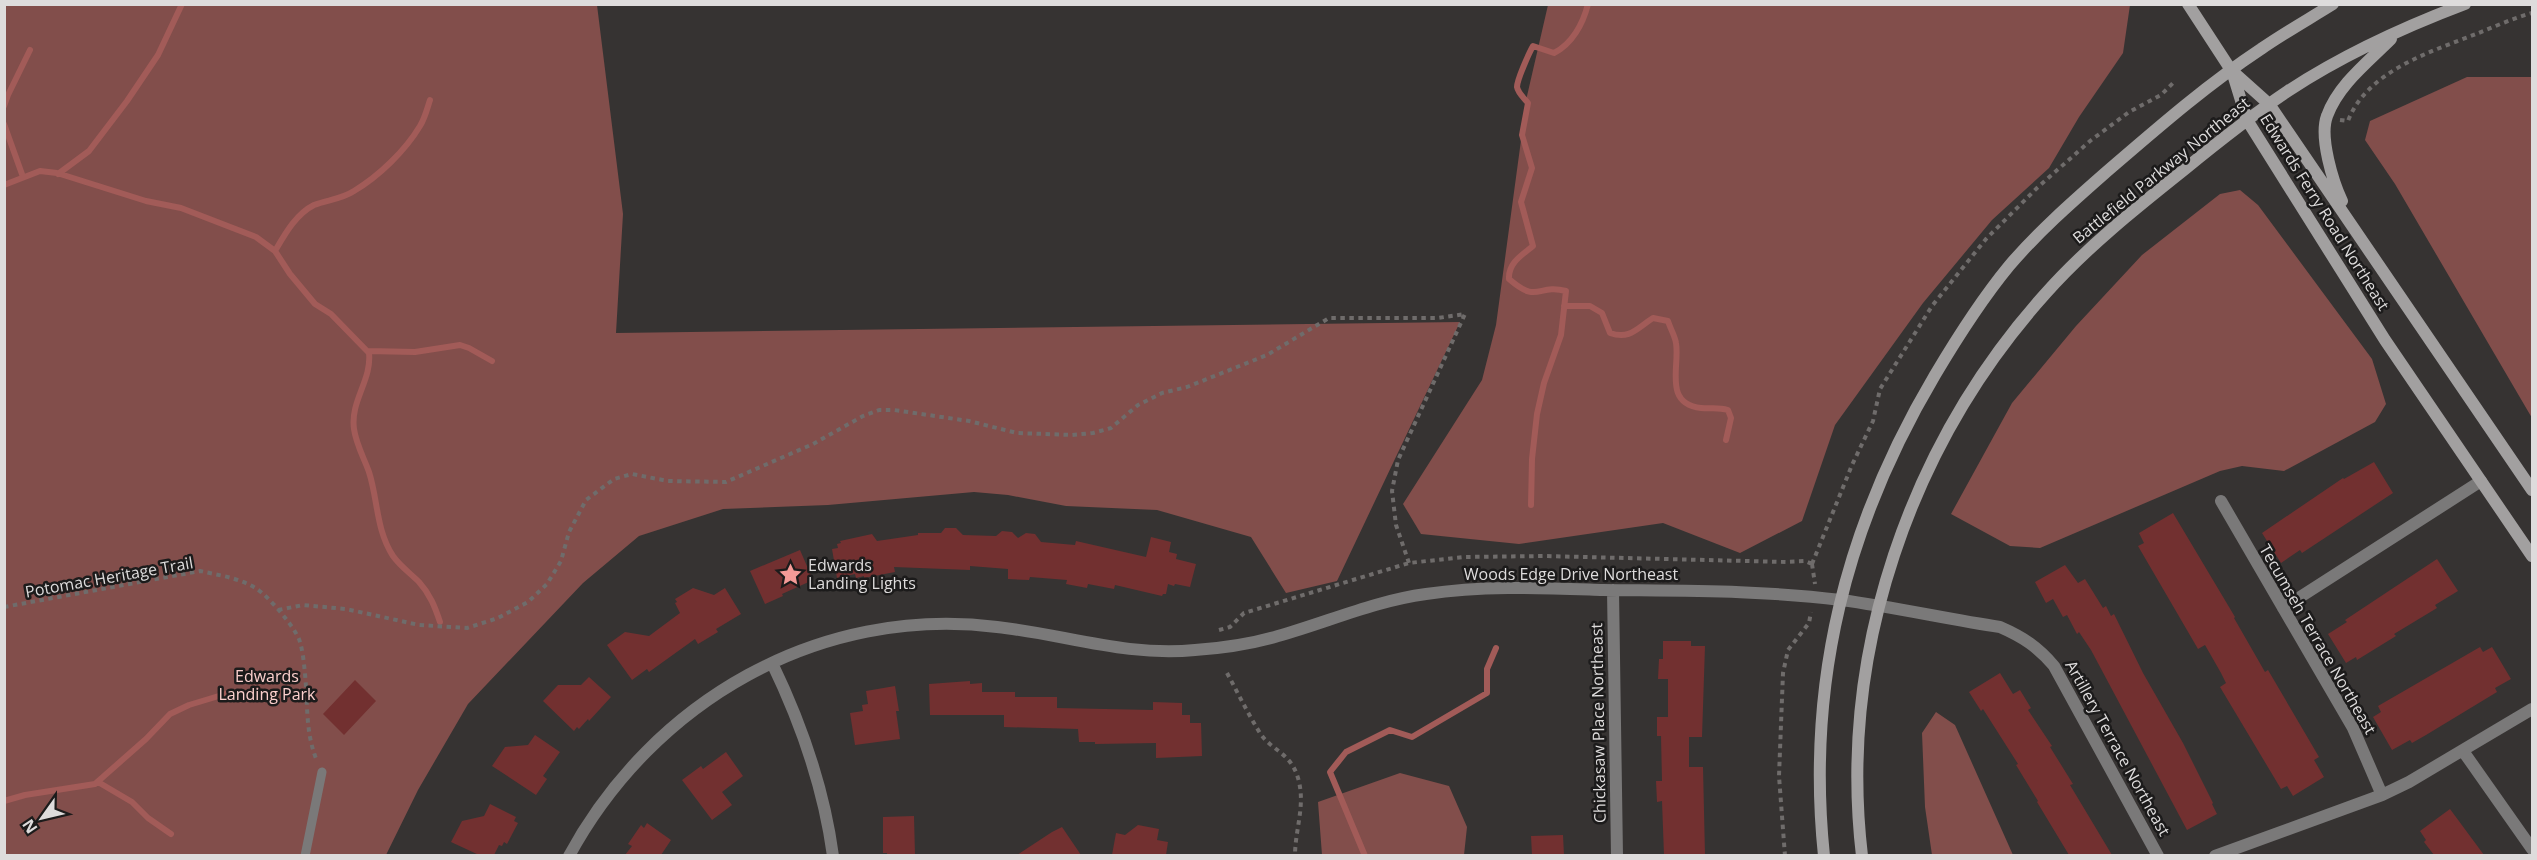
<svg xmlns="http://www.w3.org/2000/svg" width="2537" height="860" viewBox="0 0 2537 860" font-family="'Open Sans',sans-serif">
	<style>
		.green { fill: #824e4b }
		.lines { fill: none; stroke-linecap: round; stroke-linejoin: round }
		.stream { stroke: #a25b58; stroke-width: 6 }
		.building { fill: #723030 }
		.path { stroke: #6f6c6b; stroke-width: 4; stroke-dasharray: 4.5 4.5; stroke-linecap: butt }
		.lane { stroke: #7a7979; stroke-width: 9 }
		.street { stroke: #7a7979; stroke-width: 12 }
		.secondary { stroke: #a2a0a0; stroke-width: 12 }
		.labels { text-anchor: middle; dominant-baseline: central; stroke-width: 5; stroke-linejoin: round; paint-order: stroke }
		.street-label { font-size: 16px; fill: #dedcdc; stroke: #1c1b1b }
		.poi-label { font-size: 16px; fill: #dedcdc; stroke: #1c1b1b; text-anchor: start }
		.park-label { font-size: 16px; fill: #fcd0cd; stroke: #1c1b1b }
	</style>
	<rect width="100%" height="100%" fill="#363332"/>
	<path class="green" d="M5 5H597L623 214 616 333 1460 322 1337 581 1286 593 1251 537 1157 510 1066 506 1008 495 974 492 828 505 723 509 639 536 583 583 468 704 418 790 386 855 5 856Z
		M1548 5V4L2130 5 2123 53 2079 117 2049 168 1992 220 1923 303 1835 425 1802 521 1740 553 1663 523 1519 544 1421 534 1403 504 1482 380 1496 325 1527 96Z
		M2467 77H2532V418L2395 184 2365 140 2370 121Z
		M2240 190 2258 205 2372 359 2386 404 2375 422 2284 471 2242 466 2220 471 2040 548 2010 546 1951 514 2012 403 2076 326 2142 255 2220 194Z
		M1936 712 1955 725 2013 855H1932L1925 807 1922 733Z
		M1400 773 1449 786 1467 827 1464 855H1322L1318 802Z"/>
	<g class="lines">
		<path class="stream" d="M4 106 8 95 30 50
			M4 124 23 177
			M58 174 89 151 127 101 158 55 182 4
			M4 185 40 171 57 173 146 201 181 208 256 237 275 251 290 274 315 304 331 314 369 353C372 380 350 401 354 429 356 444 364 458 369 472 378 500 376 530 393 556 400 566 410 573 419 582 430 594 435 607 440 622
			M275 251C285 234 296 214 314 205 327 200 342 199 354 191 379 176 405 151 420 126 425 118 427 109 430 100
			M1564 306H1590L1602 313 1610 333C1630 340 1637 328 1653 318L1668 321C1670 328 1675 336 1676 343 1680 366 1663 404 1701 408 1711 409 1718 407 1728 410L1731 418 1726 440
			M368 351 415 352 460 345 469 348 492 361
			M1531 505 1532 459 1537 414 1544 383 1561 335 1566 291C1537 283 1539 305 1509 279 1508 263 1522 255 1533 246L1521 202 1532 168 1522 135 1528 103C1524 98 1518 93 1517 87 1517 80 1529 53 1533 46L1554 53C1572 44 1583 24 1588 4
			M98 782 132 802 148 818 171 834
			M4 801 25 795 95 784 146 739 170 714 189 705 232 692
			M1365 856 1330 772 1346 752 1390 730 1412 737 1487 693V669L1496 648"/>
	</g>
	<path class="building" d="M2374 462 2393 493 2302 553 2300 550 2281 563 2262 533 2343 478 2344 479Z
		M2173 513 2235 617 2234 618 2265 672 2268 670 2319 757 2314 760 2324 777 2293 796 2287 786 2281 789 2220 687 2226 683 2221 673 2205 645 2198 649 2138 546 2144 543 2139 533Z
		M945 528H956L963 535 996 536 1002 531 1012 532 1018 538 1026 533 1035 534 1041 542 1075 545 1076 541 1146 557 1151 537 1171 542 1169 552 1177 554 1176 559 1196 564 1190 587 1175 584 1174 586 1168 584 1166 594H1163L1162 596 1115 585 1114 589 1088 584 1087 588 1066 584 1067 580 1030 577 1029 580 1008 579V569L970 566V570L894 567 895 572 864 578V576L856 578 855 574 837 578 832 549 838 548 837 544 841 543 840 541 872 534 877 541 918 535V533H941Z
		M800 550 813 580 782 594 783 596 765 604 750 571Z
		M2437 559 2458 591 2435 605 2437 608 2394 634 2396 636 2357 660 2356 657 2346 663 2328 634 2347 622 2345 620Z
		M2065 565 2078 583 2085 579 2103 608 2106 606 2111 616 2114 614 2143 673 2183 743 2213 803 2212 804 2217 814 2187 830 2091 650 2079 632 2077 634 2067 615 2063 617 2053 599 2046 603 2035 582Z
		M693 588 714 595 725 588 741 614 716 629 718 632 698 644 695 639 649 672 647 669 632 680 607 645 625 632 649 636 680 613 675 603 677 602 675 599Z
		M1663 641H1691V646H1705L1702 737H1689V767H1703L1705 855H1664L1662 801 1657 802 1656 781H1662L1661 736H1657V717H1668V679H1658L1659 659H1663Z
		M2480 647 2483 652 2492 647 2511 679 2495 688 2497 692 2426 735 2412 743 2410 740 2392 750 2373 717 2381 712 2378 706Z
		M2000 673 2013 694 2020 690 2031 708 2028 710 2052 746 2050 747 2073 784 2070 785 2112 855H2069L2037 802 2038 801 2016 765 2018 764 1983 709 1981 711 1969 692Z
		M589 677 611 697 589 721 588 719 579 729 577 727 574 731 543 701 558 685H581Z
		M355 680 376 701 344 735 323 714Z
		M970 681V684L982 683V692H1015V697H1057V708L1153 710V702L1182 703V715H1190V723H1201L1202 756 1156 758V743L1095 744V742H1079L1078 729 1004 727V715H930L929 684Z
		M895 686 899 711H896L900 739 855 745 850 713 863 711 862 705 868 704 866 691Z
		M535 735 560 752 543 776 547 779 536 795 492 766 505 747 528 745Z
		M726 752 743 776 722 792 732 805 712 820 682 780 701 766 703 769Z
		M490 804 516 817 514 821 518 823 507 844 504 842 502 846 499 845 494 855H479L451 842 462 821 484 816Z
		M2450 809 2484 855H2434L2424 842 2426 840 2420 831Z
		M914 816 915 855H887V853H883V817Z
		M647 823 671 840 661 855H625L632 846 628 844 641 825 644 828Z
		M1138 825 1159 829 1157 840 1168 842 1166 855H1112L1116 833 1125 835Z
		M1062 827 1081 855H1017L1052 832Z
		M1563 835 1564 855H1532L1531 836Z"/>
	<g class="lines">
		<path class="path" d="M2340 120 2348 121C2367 71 2430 52 2476 34 2494 27 2513 18 2532 13
			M1812 564 1852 465 1873 421 1880 389 1932 306 1986 239 2037 188 2090 141 2129 112 2161 95 2175 81
			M1812 564 1815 584
			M4 607 200 571C218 575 240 578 257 589 269 597 296 628 300 642 303 652 304 664 305 674 308 704 305 732 317 761
			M278 610 303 605 346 609 419 625 467 628 498 618 528 602 547 584 561 561 569 532 586 500 614 479 632 474 668 481 726 482 813 444 863 416 879 410H894L969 421 1017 433 1072 435 1093 433 1111 428 1138 405 1162 393 1187 387 1267 355 1329 318H1438L1465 314 1398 460 1392 491 1396 525 1409 563
			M1219 630 1230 627 1244 613 1409 563 1463 557 1544 556 1786 562 1805 561 1812 564
			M1227 673C1238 693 1248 714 1260 733 1272 751 1291 753 1298 778 1306 805 1295 829 1295 856
			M1785 856 1779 776 1783 673 1788 650 1809 623 1811 612"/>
		<path class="lane" d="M305 856 322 772"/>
		<path class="street" d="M2221 501 2353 728 2382 795
			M1613 590 1617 856
			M2283 608 2481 481
			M772 663C801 723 824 789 833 856
			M2463 751 2532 849
			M569 856C653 701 819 605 997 627 1063 634 1127 657 1195 650 1223 648 1251 644 1278 636 1328 622 1374 601 1426 594 1485 585 1544 588 1603 590 1682 591 1762 590 1841 600 1894 607 1947 619 2000 627 2023 637 2038 647 2054 666L2158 856
			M2215 856 2382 795 2409 782 2532 709"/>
		<path class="secondary" d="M2188 4 2231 70 2269 104 2532 490
			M2232 71 2247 120 2385 340 2532 556
			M2342 201C2333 182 2319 137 2327 116 2338 85 2368 62 2391 39
			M1824 856C1806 682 1846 525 1935 375 1957 338 1981 300 2009 266 2037 233 2071 203 2104 174 2154 131 2205 86 2261 49 2284 33 2309 19 2333 4
			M1862 856C1838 653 1910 444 2046 293 2087 247 2136 208 2185 169 2218 142 2252 115 2288 91 2343 55 2404 27 2465 4"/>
	</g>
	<defs>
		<symbol id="sight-bare" viewBox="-9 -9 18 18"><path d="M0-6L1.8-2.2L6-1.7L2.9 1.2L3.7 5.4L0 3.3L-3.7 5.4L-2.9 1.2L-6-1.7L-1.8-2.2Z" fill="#f59b97" stroke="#1c1b1b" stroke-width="2.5" paint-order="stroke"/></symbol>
	</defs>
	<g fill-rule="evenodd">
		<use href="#sight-bare" x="774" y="558" width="33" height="33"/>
	</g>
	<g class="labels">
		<g class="street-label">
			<text transform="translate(2161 170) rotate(-39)">Battlefield Parkway Northeast</text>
			<text transform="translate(2325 212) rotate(58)">Edwards Ferry Road Northeast</text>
			<text x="1571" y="574">Woods Edge Drive Northeast</text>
			<text transform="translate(109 577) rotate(-10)">Potomac Heritage Trail</text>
			<text transform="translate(2318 639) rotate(60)">Tecumseh Terrace Northeast</text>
			<text transform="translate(1598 723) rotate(-91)">Chickasaw Place Northeast</text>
			<text transform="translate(2118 748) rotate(61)">Artillery Terrace Northeast</text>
		</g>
		<g class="poi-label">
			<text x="808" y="565">Edwards<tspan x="808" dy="18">Landing Lights</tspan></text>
		</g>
		<g class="park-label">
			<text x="267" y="676">Edwards<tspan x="267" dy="18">Landing Park</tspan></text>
		</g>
	</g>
	<rect width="2537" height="860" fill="none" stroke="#dedcdc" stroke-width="12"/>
	<g transform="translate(42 818) rotate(236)" stroke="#1c1b1b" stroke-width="4.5" paint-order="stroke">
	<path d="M0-4.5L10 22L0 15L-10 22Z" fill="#dedcdc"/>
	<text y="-9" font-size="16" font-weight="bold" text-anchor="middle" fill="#dedcdc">N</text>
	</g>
</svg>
